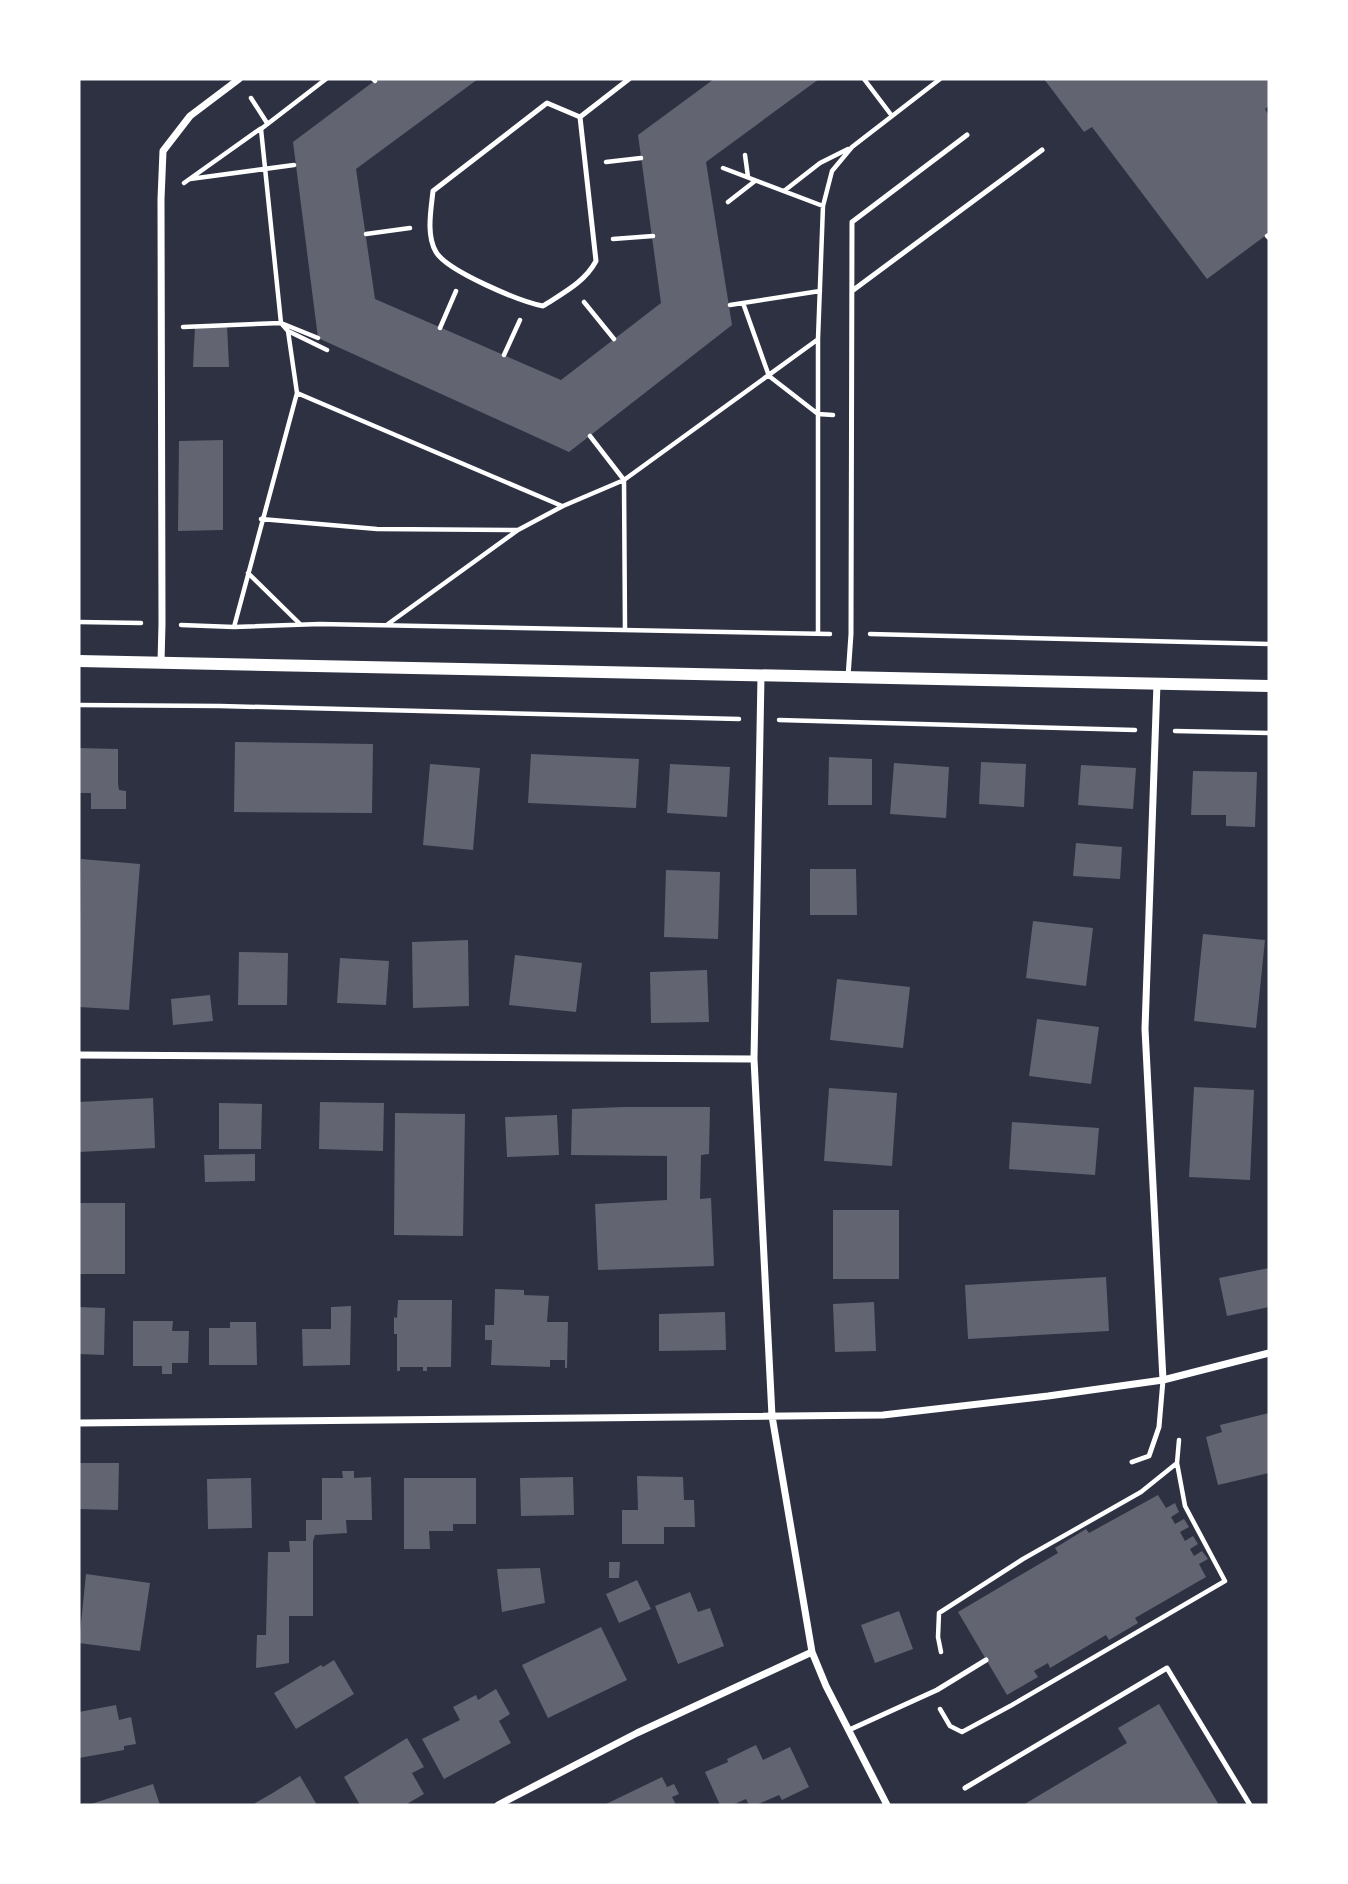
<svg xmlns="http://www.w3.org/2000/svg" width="1348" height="1884" viewBox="0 0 1348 1884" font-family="Commissioner,sans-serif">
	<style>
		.building { fill: #626471 }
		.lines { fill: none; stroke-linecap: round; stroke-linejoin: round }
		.path { stroke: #fff; stroke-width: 4.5 }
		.service { stroke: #fff; stroke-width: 5 }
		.minor { stroke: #fff; stroke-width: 7 }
		.tertiary { stroke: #fff; stroke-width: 12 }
	</style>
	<rect width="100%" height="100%" fill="#2d3142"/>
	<path class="building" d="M377 79H478L356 169 375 299 561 380 661 303 638 135 714 79H819L706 162 732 325 569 452 318 338 293 142Z
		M1044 79H1269V106L1265 109 1269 116V233L1207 279 1092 127 1084 132Z
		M227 325 229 367H193L195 326Z
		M223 440V530L178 531 179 441Z
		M235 742 373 744 372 813 234 812Z
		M79 748 118 749V784L119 790 126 791V809H91V793H79Z
		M531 754 639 759 636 808 528 803Z
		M829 757 872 759V805H828Z
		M981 762 1026 764 1024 807 979 804Z
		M894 763 949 767 946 818 890 814Z
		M430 764 480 768 473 850 423 845Z
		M670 764 730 767 727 817 667 813Z
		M1081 765 1136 768 1133 809 1078 805Z
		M1193 771 1257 772 1255 827 1226 826V815H1191Z
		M1076 843 1122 847 1120 879 1073 876Z
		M81 859 140 864 129 1010 79 1007Z
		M810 869H856L857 915H810Z
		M666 870 720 872 718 939 664 937Z
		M1033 921 1093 928 1086 986 1026 978Z
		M1203 934 1265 940 1256 1028 1194 1021Z
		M468 940 469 1006 413 1008 412 942Z
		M239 952 288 953 287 1005H238Z
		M515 955 582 963 576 1012 509 1005Z
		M340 958 389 961 386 1005 337 1003Z
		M707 970 709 1022 651 1023 650 972Z
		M837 979 910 987 903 1048 830 1040Z
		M210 995 213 1021 173 1025 171 999Z
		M1037 1019 1099 1027 1091 1084 1029 1076Z
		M1194 1087 1254 1090 1250 1180 1189 1177Z
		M829 1088 897 1093 892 1166 824 1161Z
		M153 1098 155 1148 79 1152V1102Z
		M320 1102 384 1103 383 1151 319 1149Z
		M219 1103 262 1104 261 1149H219Z
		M624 1107H710L709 1154 701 1155 700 1199 711 1198 714 1266 598 1270 595 1204 667 1200V1156L571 1155 572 1109Z
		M395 1113 465 1114 463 1236 394 1235Z
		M557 1115 559 1155 507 1157 505 1117Z
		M1012 1122 1099 1128 1095 1175 1009 1169Z
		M255 1154V1181L205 1182 204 1155Z
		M79 1203H125V1274H79Z
		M833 1210H899V1279H833Z
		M1269 1268V1307L1227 1316 1219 1278Z
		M1106 1277 1109 1331 968 1339 965 1285Z
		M495 1289 524 1290V1295L549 1296 547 1322H568L567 1368H565V1360H550V1367L491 1365 492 1340H485V1325H494Z
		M398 1300H452L451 1367H427V1371H423V1367H400V1371H397V1334H394V1317L397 1318Z
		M874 1302 876 1351 835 1352 833 1304Z
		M351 1306 350 1365 303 1366 302 1329H331V1307Z
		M79 1307 105 1308 104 1355 79 1354Z
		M725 1312 726 1350 659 1351V1314Z
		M133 1321H173L172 1331H189L188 1363H172V1374H162V1366H133Z
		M230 1322H256L257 1365H209V1328H230Z
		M1269 1413V1473L1218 1485 1206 1437 1222 1432 1220 1425Z
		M79 1463H119L118 1510 79 1509Z
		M342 1471H354V1478L371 1477 372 1520H346L347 1533 315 1535 313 1541V1616H289V1663L256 1668 257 1635H266L268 1552H290L289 1541H306V1520H322V1478H343Z
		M637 1476 683 1477 684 1500H694L695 1527H664V1544H622V1510H638Z
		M573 1477 574 1515 521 1516 520 1478Z
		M251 1478 252 1528 208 1529 207 1479Z
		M404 1478H476V1524H453V1531H429L430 1549H404Z
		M1158 1495 1166 1508 1175 1503 1179 1512 1171 1517 1175 1524 1184 1519 1189 1527 1180 1532 1185 1541 1193 1536 1198 1544 1190 1549 1194 1556 1202 1551 1208 1559 1199 1564 1206 1577 1135 1618 1138 1623 1109 1640 1106 1635 1050 1668 1048 1663 1034 1671 1038 1677 1007 1695 958 1612 1058 1553 1055 1548 1086 1529 1089 1533Z
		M609 1562H620L619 1578H609Z
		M540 1568 545 1603 502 1612 497 1569Z
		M86 1574 150 1583 140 1651 79 1643Z
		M637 1580 651 1609 619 1623 606 1594Z
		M690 1592 698 1612 710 1608 724 1646 678 1664 655 1606Z
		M899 1611 913 1649 875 1663 861 1625Z
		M601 1627 627 1680 548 1718 522 1665Z
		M334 1660 354 1694 296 1729 274 1693 321 1665 323 1667Z
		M496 1689 510 1714 499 1721 511 1743 444 1779 422 1739 460 1720 453 1707 476 1695 478 1700Z
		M1159 1704 1219 1805H1023L1127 1743 1118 1728Z
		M116 1705 119 1720 131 1717 136 1744 124 1746V1750L79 1758V1712Z
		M407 1738 424 1767 412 1773 424 1794 405 1805H360L344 1777Z
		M756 1745 763 1760 790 1747 809 1787 782 1800 779 1795 756 1805H749L746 1799 732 1805H720L705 1772 728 1762 727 1759Z
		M300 1776 317 1805H252L271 1794Z
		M662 1777 667 1787 674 1784 679 1794 672 1797 676 1805H604Z
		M153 1784 160 1805H88Z"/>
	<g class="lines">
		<path class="path" d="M373 79 375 81
			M864 79 892 116
			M251 98 267 123
			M745 155 748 177
			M606 162 641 158
			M723 168 823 206
			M190 179 294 165
			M184 183 260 129
			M784 191 820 163 848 149
			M728 202 755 181
			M366 234 410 228
			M1269 235 1267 236 1269 238
			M613 239 653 236
			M584 302 614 339
			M743 303 769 376 818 414 833 415
			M730 305 820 291
			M183 327 281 323 318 338
			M440 328 456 291
			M288 331 327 350
			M504 355 520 320
			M297 393 562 506
			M261 519 377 529 518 530
			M248 573 300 624
			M79 622 141 623
			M388 624 518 530 563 506 624 480 590 436
			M181 625 234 627 320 624 830 634
			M234 627 297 393 288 331 281 323 261 129 326 79
			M625 630 624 480 817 340
			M818 634V339L823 206 832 171 852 147 940 79
			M870 634 1269 644
			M79 705 220 706 739 719
			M779 720 1135 730
			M1175 731 1269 733
			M941 1652 938 1637 939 1613 1023 1559 1141 1492 1177 1463 1179 1440
			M940 1709 950 1726 962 1732 1012 1705 1225 1581 1185 1506 1177 1463"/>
		<path class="service" d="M547 103 580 117 596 261C585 282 563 293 543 306 521 302 447 271 436 252 426 235 431 210 433 191Z
			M580 117 629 79
			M852 291 1042 150
			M848 677 851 634 852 222 967 135
			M1132 1462 1149 1456 1159 1427 1163 1380
			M849 1730 937 1690 986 1660
			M965 1788 1167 1668 1250 1805"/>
		<path class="minor" d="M161 662 162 624 161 199 163 151 190 116 239 79
			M761 676 754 1059 772 1416 812 1652 826 1686 887 1805
			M1157 683 1145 1029 1163 1380
			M79 1055 754 1059
			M79 1423 883 1415 1048 1396 1163 1380 1269 1353
			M498 1805 637 1733 812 1652"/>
		<path class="tertiary" d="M79 661 1269 686"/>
	</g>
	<rect width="1348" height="1884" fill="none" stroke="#ffffff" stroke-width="161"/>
</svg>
